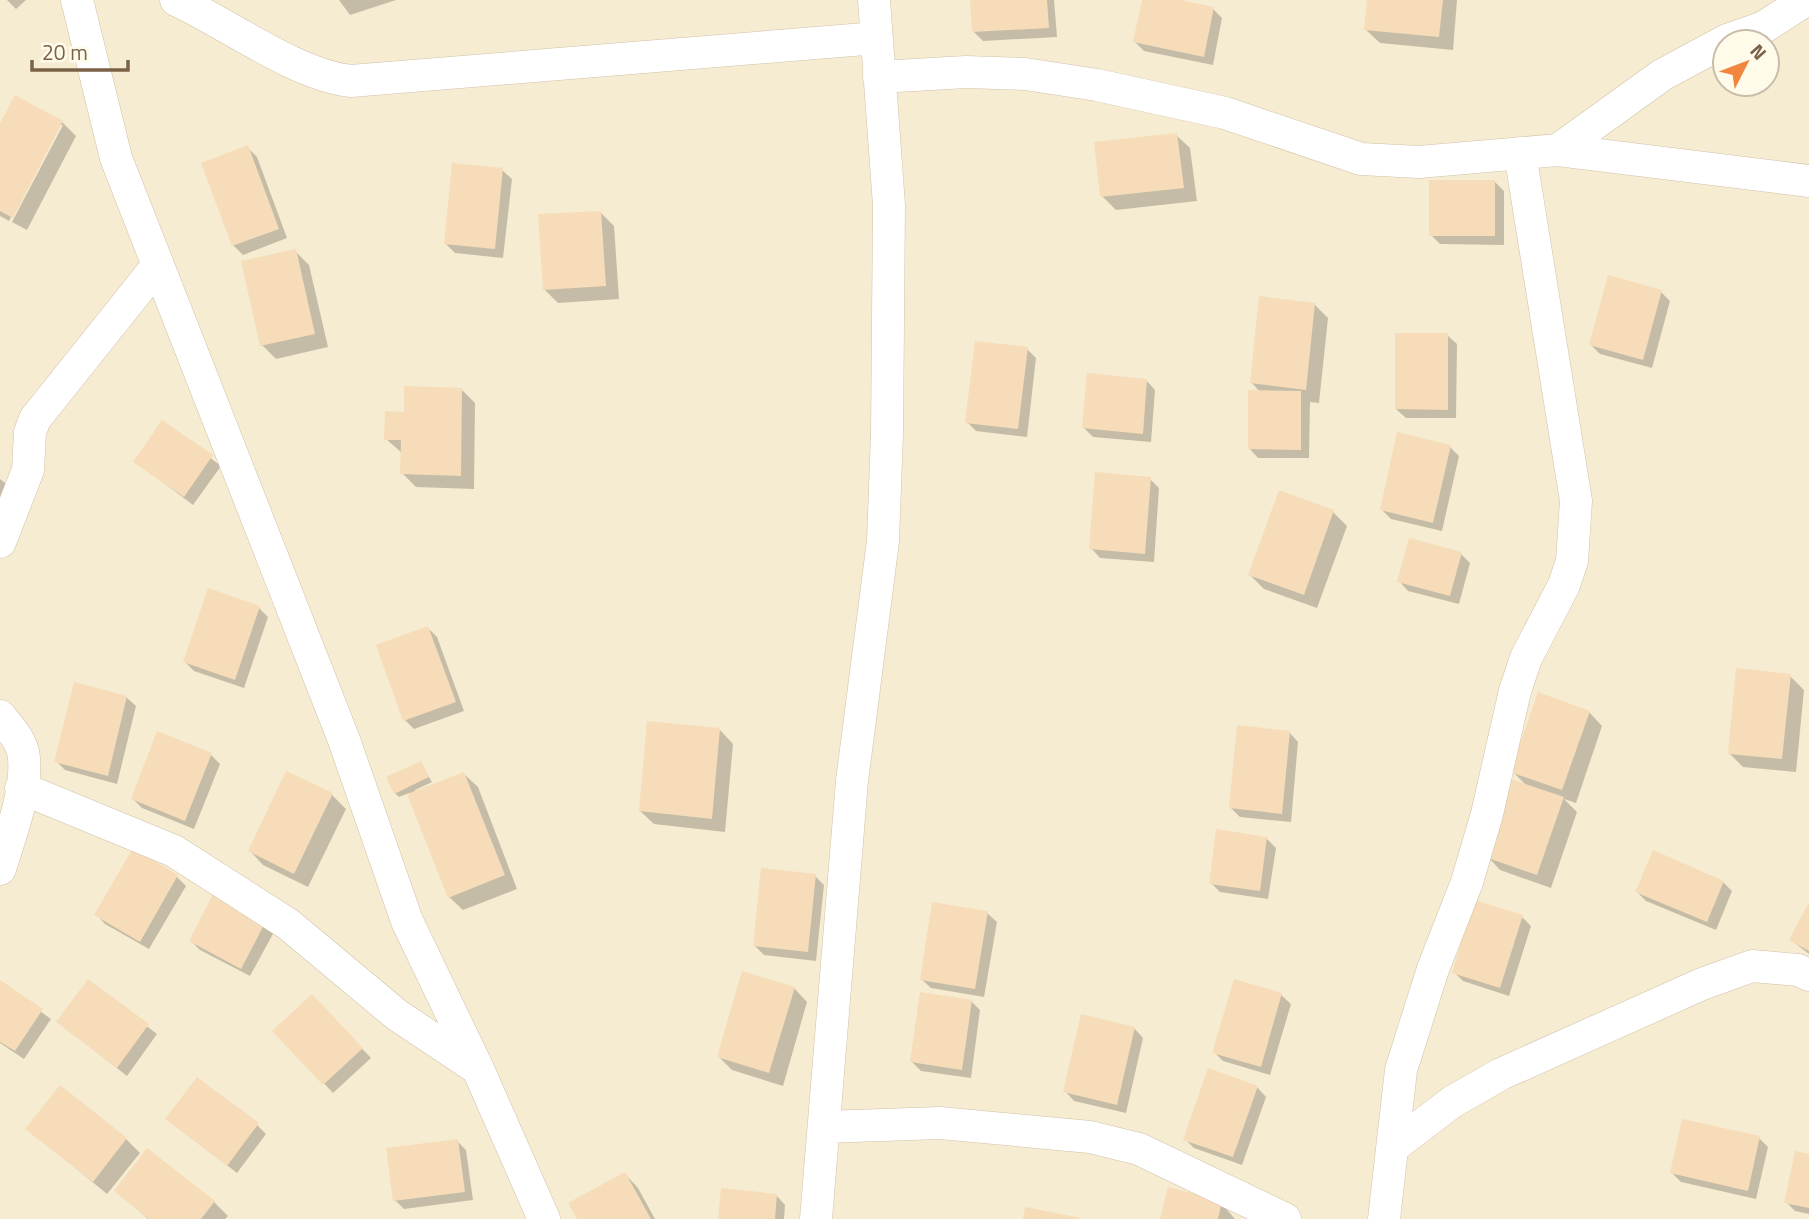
<svg xmlns="http://www.w3.org/2000/svg" width="1809" height="1219" viewBox="0 0 1809 1219" font-family="'Titillium Web',sans-serif">
	<style>
		.residential { fill: #f6ecd1; fill-rule: evenodd }
		.shadow { fill: #0003 }
		.building { fill: #f6dcb8 }
		.lines { fill: none; stroke-linecap: round; stroke-linejoin: round }
		.minor-casing { stroke: #d0c1a9; stroke-width: 33 }
		.minor { stroke: #fff; stroke-width: 32 }
	</style>
	<rect width="100%" height="100%" fill="#fef8e3"/>
	<path class="residential" d="M0 0H1809V1219H0ZM1725 42H1767V84H1725Z"/>
	<path class="shadow" d="M7 0H26L16 9Z
		M339 0H396L350 15Z
		M972 0H1054L1057 37 983 41 974 32Z
		M1144 0H1171L1213 9 1222 18 1213 65 1144 51 1135 42Z
		M1368 0H1457L1453 50 1380 43 1366 30Z
		M15 98 62 122 76 136 27 230 12 222 63 125H59L9 221 0 216V127Z
		M1176 135 1190 148 1197 201 1116 210 1102 196Z
		M248 148 257 157 287 238 243 255 234 246 203 164Z
		M502 170 512 179 503 258 455 253 446 244Z
		M1495 182 1504 191V245L1440 244 1431 235Z
		M600 212 614 226 619 299 558 303 544 289Z
		M295 251 309 265 328 347 276 359 262 345Z
		M1661 292 1670 301 1652 368 1600 354 1591 345Z
		M1314 304 1328 318 1319 403 1310 402 1309 458H1258L1249 448 1260 392 1252 383Z
		M1447 335 1457 344 1456 418H1406L1396 409Z
		M1027 349 1036 358 1027 437 976 431 967 422Z
		M1146 380 1155 390 1151 442 1093 437 1084 428Z
		M461 389 475 403 474 489 416 487 402 473V453L386 439 405 413Z
		M162 422 221 466 193 505 135 461Z
		M1450 447 1459 456 1442 531 1391 519 1382 510Z
		M0 479 14 490 0 523Z
		M1150 479 1159 488 1154 562 1100 558 1091 548Z
		M1333 512 1347 526 1317 608 1264 589 1250 575Z
		M1461 554 1470 563 1459 604 1408 591 1399 581Z
		M259 608 268 617 244 688 194 671 185 662Z
		M428 628 437 637 464 711 414 729 405 720Z
		M1790 676 1804 690 1796 772 1743 767 1729 753Z
		M126 697 136 706 117 784 65 770 56 761Z
		M1589 712 1602 726 1576 803 1564 799 1577 812 1551 888 1500 870 1487 856 1527 786 1512 771Z
		M720 730 733 744 725 832 654 824 640 811Z
		M1289 732 1298 742 1291 822 1240 817 1231 808Z
		M211 755 220 764 194 829 142 808 133 799Z
		M421 763 432 782 415 790 416 792 464 774 478 787 517 889 463 910 449 897 409 793 399 797 395 793Z
		M287 773 332 795 346 809 308 887 263 865 250 851Z
		M1266 838 1276 848 1268 899 1220 892 1211 883Z
		M133 851 177 877 186 886 149 949 105 924 96 914Z
		M815 876 824 885 816 961 764 955 755 946Z
		M1723 882 1732 891 1716 930 1646 901 1637 892Z
		M214 896 274 932 250 976 200 950 191 941Z
		M1809 906V954L1791 940Z
		M987 913 997 922 984 997 931 988 921 979Z
		M1522 917 1531 926 1509 996 1463 981 1454 972Z
		M88 981 157 1034 127 1076 58 1022Z
		M0 982 51 1019 24 1059 0 1043Z
		M794 988 807 1002 783 1086 732 1070 718 1056Z
		M1281 995 1291 1004 1270 1075 1223 1061 1214 1052Z
		M312 996 371 1058 333 1093 275 1031Z
		M971 1001 980 1010 971 1078 921 1071 912 1062Z
		M1134 1028 1143 1038 1126 1113 1074 1101 1065 1091Z
		M1257 1087 1266 1097 1242 1165 1194 1148 1185 1139Z
		M168 1119 257 1125 266 1134 237 1173Z
		M28 1129 126 1139 140 1153 107 1194Z
		M1759 1138 1768 1147 1756 1199 1681 1182 1672 1173Z
		M457 1141 466 1150 473 1200 404 1209 395 1200Z
		M1809 1156V1214L1795 1211 1786 1202Z
		M625 1174 638 1188 655 1219H579Z
		M116 1190 214 1202 228 1216 225 1219H148Z
		M776 1195 785 1205 784 1219H720Z
		M1221 1203 1235 1219H1161Z"/>
	<path class="building" d="M970 0H1047L1049 28 972 32Z
		M1142 0H1180L1214 7 1204 57 1133 42Z
		M1367 0H1443L1439 37 1364 30Z
		M15 95 63 121 13 218 0 211V123Z
		M1177 133 1184 188 1100 197 1094 142Z
		M248 145 279 229 232 246 201 163Z
		M452 163 503 168 495 249 444 244Z
		M1429 180H1495V236H1429Z
		M601 211 606 286 543 290 538 214Z
		M296 249 315 334 260 346 241 261Z
		M1608 275 1662 290 1643 360 1589 345Z
		M1259 296 1315 303 1306 390 1250 383Z
		M1395 333H1448V410L1395 409Z
		M975 341 1028 347 1018 429 965 423Z
		M1087 373 1147 379 1143 434 1082 428Z
		M404 386 462 388 461 476 400 474 401 440H384L385 411 404 412Z
		M1248 390 1301 391V450L1248 449Z
		M162 420 213 455 184 497 133 462Z
		M1397 432 1451 445 1433 523 1380 510Z
		M1095 472 1151 477 1145 554 1089 549Z
		M1279 490 1334 510 1304 595 1248 575Z
		M1409 538 1462 552 1450 596 1397 582Z
		M208 588 260 606 235 680 183 662Z
		M428 626 456 702 403 721 376 645Z
		M1736 668 1791 674 1782 759 1728 754Z
		M74 682 127 696 108 776 54 762Z
		M1538 692 1590 711 1562 790 1510 772Z
		M647 721 720 728 712 819 639 811Z
		M1237 725 1290 731 1282 814 1229 808Z
		M157 731 212 753 185 821 131 799Z
		M421 761 429 777 394 794 386 777Z
		M286 771 333 793 294 874 248 851Z
		M464 772 505 875 448 898 407 794Z
		M1511 779 1564 797 1537 875 1485 857Z
		M1216 829 1267 837 1260 891 1209 884Z
		M133 848 178 875 140 942 94 915Z
		M1653 850 1724 881 1707 922 1635 892Z
		M761 868 816 874 808 952 753 946Z
		M213 894 266 921 241 969 189 941Z
		M1474 900 1523 915 1500 988 1452 973Z
		M932 902 988 911 975 989 920 980Z
		M1809 902V951L1789 940Z
		M742 971 795 987 769 1073 717 1057Z
		M88 979 149 1024 117 1068 56 1022Z
		M1234 979 1282 993 1261 1067 1212 1053Z
		M0 980 43 1009 15 1051 0 1042Z
		M920 992 972 1000 962 1070 910 1062Z
		M312 994 363 1048 323 1085 272 1031Z
		M1081 1014 1135 1027 1117 1105 1063 1092Z
		M1208 1068 1258 1086 1233 1157 1183 1140Z
		M197 1077 259 1123 227 1166 165 1119Z
		M60 1085 127 1138 93 1182 25 1129Z
		M1682 1119 1760 1136 1748 1191 1670 1173Z
		M458 1139 465 1192 393 1201 386 1148Z
		M147 1148 215 1201 201 1219H149L114 1191Z
		M1795 1151 1809 1154V1208L1784 1203Z
		M625 1172 651 1219H577L568 1203Z
		M1168 1187 1222 1201 1218 1219H1160Z
		M721 1188 777 1194 775 1219H718Z
		M1025 1207 1081 1218V1219H1023Z"/>
	<g class="lines">
		<defs>
			<path id="minor" d="M77 0 116 158 344 740 407 921 478 1069 544 1219
				M176 0C228 24 296 75 351 81L877 38
				M879 77 966 72 1025 74 1097 85 1225 113 1361 159 1419 162 1558 150 1809 181
				M1558 150 1662 75 1727 40 1764 27 1806 0
				M0 542 28 470 30 432 35 419 158 265
				M0 716C10 728 23 742 24 758 27 794 10 835 0 869
				M21 788 174 851 288 924 397 1015 478 1069
				M824 1127 940 1123 1090 1137 1139 1149 1285 1219
				M1393 1147 1452 1102 1501 1074 1702 984 1752 966 1798 970 1809 975
				M816 1219 852 781 883 541 887 434 889 205 874 0
				M1384 1219 1401 1070 1433 969 1467 882 1487 814 1515 691 1526 658 1564 585 1572 561 1576 501 1520 153"/>
		</defs>
		<use href="#minor" class="minor-casing"/>
		<use href="#minor" class="minor"/>
	</g>
	<g transform="translate(1746 63) rotate(48)"><circle r="33" fill="#fffbeb" stroke="#c9bda9" stroke-width="2"/>
	<path d="M0-5L12 26L0 18L-12 26Z" fill="#f2863e"/>
	<text y="-10" font-size="19" font-weight="bold" text-anchor="middle" fill="#796147">N</text>
	</g>
	<path d="M32 60v10h96v-10" fill="none" stroke="#796147" stroke-width="3.5"/>
	<text x="42" y="60" font-size="21" fill="#796147" stroke="#fffbeb" stroke-width="5" paint-order="stroke">20 m</text>
</svg>
